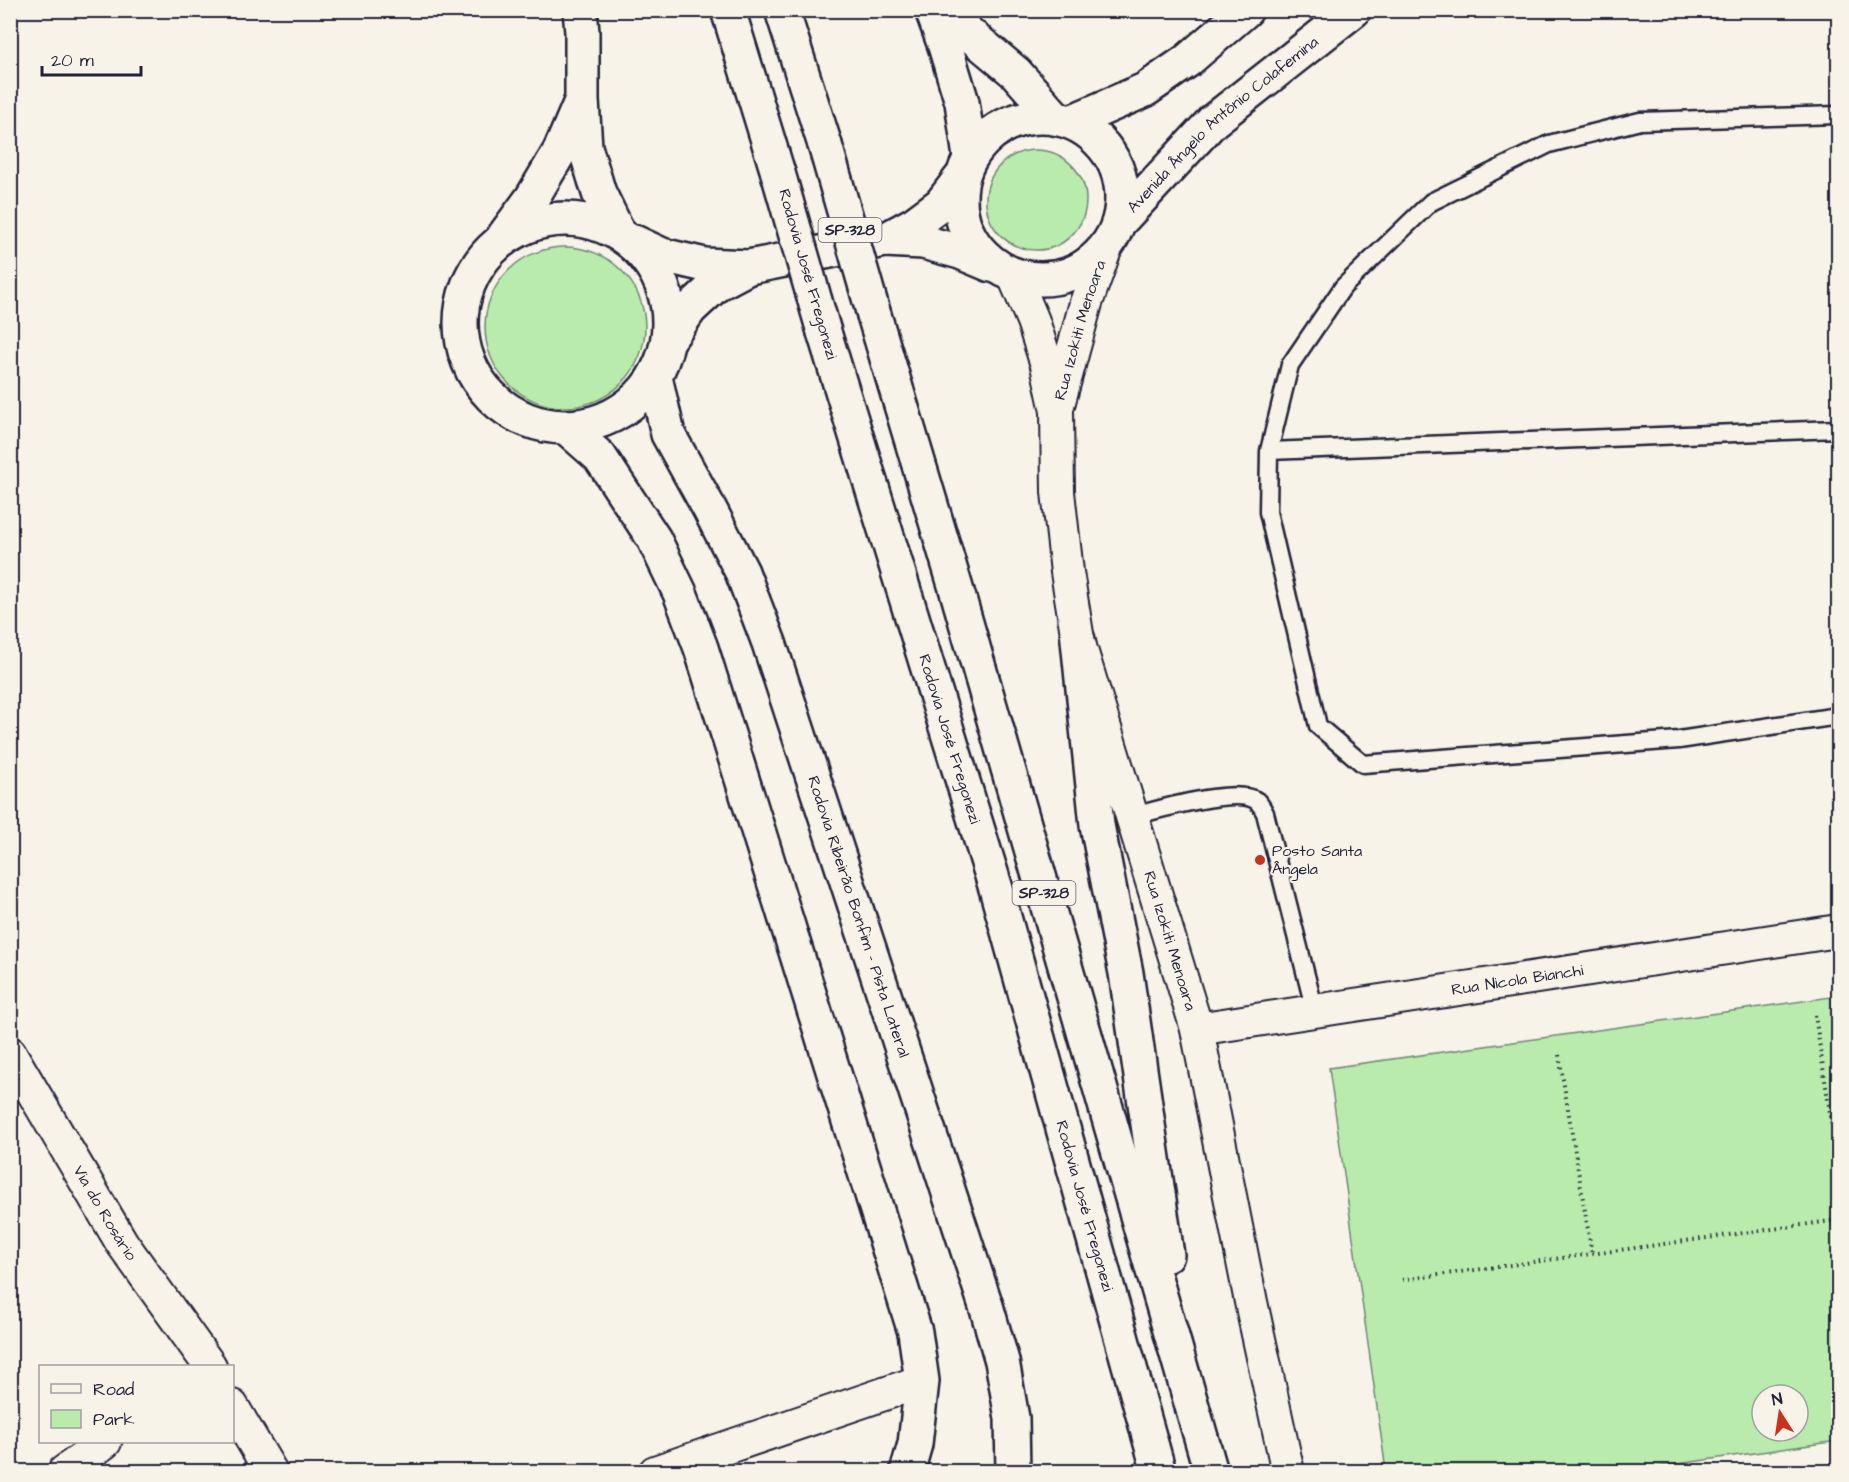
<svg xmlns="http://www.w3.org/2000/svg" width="1849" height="1482" viewBox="0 0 1849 1482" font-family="'Architects Daughter',sans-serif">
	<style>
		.green { fill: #b8ebac; stroke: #6d8674; stroke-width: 1.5; fill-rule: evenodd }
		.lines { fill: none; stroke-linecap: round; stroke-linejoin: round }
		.lane-casing { stroke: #22223b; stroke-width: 21 }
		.street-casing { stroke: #22223b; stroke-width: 36 }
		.secondary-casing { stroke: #22223b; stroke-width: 38 }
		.highway-casing { stroke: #22223b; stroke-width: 38 }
		.path { stroke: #22223b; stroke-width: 4; stroke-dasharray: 1.5 4.5; stroke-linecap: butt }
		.lane { stroke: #f7f3e8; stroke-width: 16 }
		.street { stroke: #f7f3e8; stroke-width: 32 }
		.secondary { stroke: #f7f3e8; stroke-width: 33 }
		.highway { stroke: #f7f3e8; stroke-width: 33 }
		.highway-bridge-casing { stroke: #22223b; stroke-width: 38; stroke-linecap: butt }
		.highway-bridge { stroke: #f7f3e8; stroke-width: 33 }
		.poi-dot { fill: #c8321e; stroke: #f7f3e8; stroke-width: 2 }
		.labels { text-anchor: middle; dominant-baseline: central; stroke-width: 4.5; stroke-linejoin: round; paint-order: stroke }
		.shield { fill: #f7f3e8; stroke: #62616f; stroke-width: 1.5 }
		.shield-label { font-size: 15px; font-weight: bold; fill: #22223b }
		.street-label { font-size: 16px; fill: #22223b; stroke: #f7f3e8 }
		.poi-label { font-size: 16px; fill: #22223b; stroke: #f7f3e8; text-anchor: start }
	</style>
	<rect width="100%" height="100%" fill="#f7f3e8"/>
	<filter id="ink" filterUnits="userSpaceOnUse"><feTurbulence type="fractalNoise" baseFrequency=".0167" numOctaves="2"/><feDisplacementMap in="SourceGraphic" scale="12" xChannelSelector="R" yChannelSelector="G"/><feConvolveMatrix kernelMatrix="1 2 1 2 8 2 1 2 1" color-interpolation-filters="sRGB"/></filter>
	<g filter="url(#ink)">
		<path class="green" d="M986 200a50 50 0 1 1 100 0a50 50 0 1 1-100 0Z
			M485 327a80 80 0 1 1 160 0a80 80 0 1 1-160 0Z
			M1838 996V1441L1622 1472 1386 1471 1329 1068ZM1762 1395H1798V1431H1762Z"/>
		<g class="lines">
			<defs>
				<path id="lane" d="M1838 115 1640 121 1549 144 1431 202 1343 287 1290 365 1269 451 1268 512 1318 726 1363 764 1679 740 1838 716
					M1269 451 1838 429
					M1133 816C1158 810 1237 786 1257 801 1260 804 1263 809 1265 813L1315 1011"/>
				<g id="street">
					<path id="s1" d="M1014 276 1033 321 1047 365 1057 411 1058 492 1067 572 1078 640 1197 1029 1251 1302 1288 1472"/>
					<path id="s2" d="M1058 405 1086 303 1105 250"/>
					<path id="s3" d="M1197 1029 1838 931"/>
					<path id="s4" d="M10 1053 122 1243 210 1366"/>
					<path d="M232 1406 271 1472"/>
					<path d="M64 1472 105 1442"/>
					<path d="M655 1472 922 1381"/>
				</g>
				<g id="secondary">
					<path d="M580 10 582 32V100L585 147 599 193 619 234"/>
					<path d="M932 10 945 46 962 102 970 157"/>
					<path d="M945 10 968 33 1016 73 1056 118"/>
					<circle cx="1041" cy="198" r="81"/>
					<path d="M1071 122 1145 90 1187 61 1246 10"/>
					<circle cx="565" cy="323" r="104"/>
					<path id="s5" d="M1121 220 1213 121 1354 10"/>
					<path d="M504 236 532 198 560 151 580 104"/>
					<path d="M885 240 914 224 941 204 960 179"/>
					<path d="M634 242 662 255 705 265 749 267 885 240 923 242 960 252 991 265"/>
					<path d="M669 339 690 309 717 284 749 267"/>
					<path id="s6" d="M655 377 668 434 709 508 742 572 769 643 987 1309 1002 1361 1012 1418 1013 1472"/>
					<path d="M567 428 600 457 654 539 680 593 701 648 915 1332 922 1381 915 1444 907 1472"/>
				</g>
				<g id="highway">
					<path d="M728 10 778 173"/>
					<path d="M782 10 825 145"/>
					<path d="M874 315 958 595 1211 1472"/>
					<path id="s7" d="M824 332 997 892 1159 1472"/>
					<path d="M1078 640 1097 825 1126 973 1167 1255"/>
				</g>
			</defs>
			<use href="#lane" class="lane-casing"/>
			<use href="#street" class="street-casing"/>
			<use href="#secondary" class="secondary-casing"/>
			<use href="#highway" class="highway-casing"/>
			<path class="path" d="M1815 1015 1838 1165
				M1559 1055 1592 1254
				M1402 1280 1838 1220"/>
			<use href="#lane" class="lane"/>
			<use href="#street" class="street"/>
			<use href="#secondary" class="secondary"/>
			<use href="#highway" class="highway"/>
			<defs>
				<path id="highway-bridge" d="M825 145 874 315
					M778 173 824 332"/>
			</defs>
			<use href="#highway-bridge" class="highway-bridge-casing"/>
			<use href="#highway-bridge" class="highway-bridge"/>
		</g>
	</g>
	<circle class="poi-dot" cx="1260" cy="860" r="6"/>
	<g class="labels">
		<g class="shield">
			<rect x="818.5" y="218" width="63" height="24" rx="4.5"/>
			<rect x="1012.5" y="881" width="63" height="24" rx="4.5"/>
		</g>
		<g class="shield-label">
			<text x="850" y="230">SP-328</text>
			<text x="1044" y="893">SP-328</text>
		</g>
		<g class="street-label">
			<text stroke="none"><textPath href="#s5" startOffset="140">Avenida Ângelo Antônio Colafemina</textPath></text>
			<text transform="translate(808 274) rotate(74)">Rodovia José Fregonezi</text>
			<text stroke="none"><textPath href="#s2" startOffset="78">Rua Izokiti Menoara</textPath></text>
			<text stroke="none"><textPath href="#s7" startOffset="426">Rodovia José Fregonezi</textPath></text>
			<text stroke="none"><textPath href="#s6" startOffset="579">Rodovia Ribeirão Bonfim - Pista Lateral</textPath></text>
			<text stroke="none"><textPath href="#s1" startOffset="687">Rua Izokiti Menoara</textPath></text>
			<text stroke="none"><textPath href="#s3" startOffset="324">Rua Nicola Bianchi</textPath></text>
			<text stroke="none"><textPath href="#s7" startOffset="912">Rodovia José Fregonezi</textPath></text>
			<text stroke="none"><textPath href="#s4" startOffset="186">Via do Rosário</textPath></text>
		</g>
		<g class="poi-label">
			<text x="1272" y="851">Posto Santa<tspan x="1272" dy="18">Ângela</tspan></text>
		</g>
	</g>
	<rect width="1849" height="1482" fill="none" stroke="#f7f3e8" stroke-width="36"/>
	<rect x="18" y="18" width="1813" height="1446" fill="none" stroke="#22223b" stroke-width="2" filter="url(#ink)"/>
	<rect x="39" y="1365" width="195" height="78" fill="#f7f3e8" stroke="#a29fa3" stroke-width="1.5"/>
	<rect x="51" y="1384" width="30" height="9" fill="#f7f3e8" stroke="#a29fa3" stroke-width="1.5"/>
	<text x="93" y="1395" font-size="18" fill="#22223b">Road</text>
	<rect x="51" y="1410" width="30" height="18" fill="#b8ebac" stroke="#a29fa3" stroke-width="1.5"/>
	<text x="93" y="1425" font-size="18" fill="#22223b">Park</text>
	<g transform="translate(1780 1413) rotate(348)"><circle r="28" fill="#f7f3e8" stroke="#a29fa3" stroke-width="1.5"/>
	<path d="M0-4.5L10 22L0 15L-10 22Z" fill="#c8321e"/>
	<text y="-9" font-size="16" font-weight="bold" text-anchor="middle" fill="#22223b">N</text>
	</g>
	<path d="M42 66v9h99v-9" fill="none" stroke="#22223b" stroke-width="3"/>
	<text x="51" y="66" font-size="18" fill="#22223b" stroke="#f7f3e8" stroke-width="4.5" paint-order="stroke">20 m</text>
</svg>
